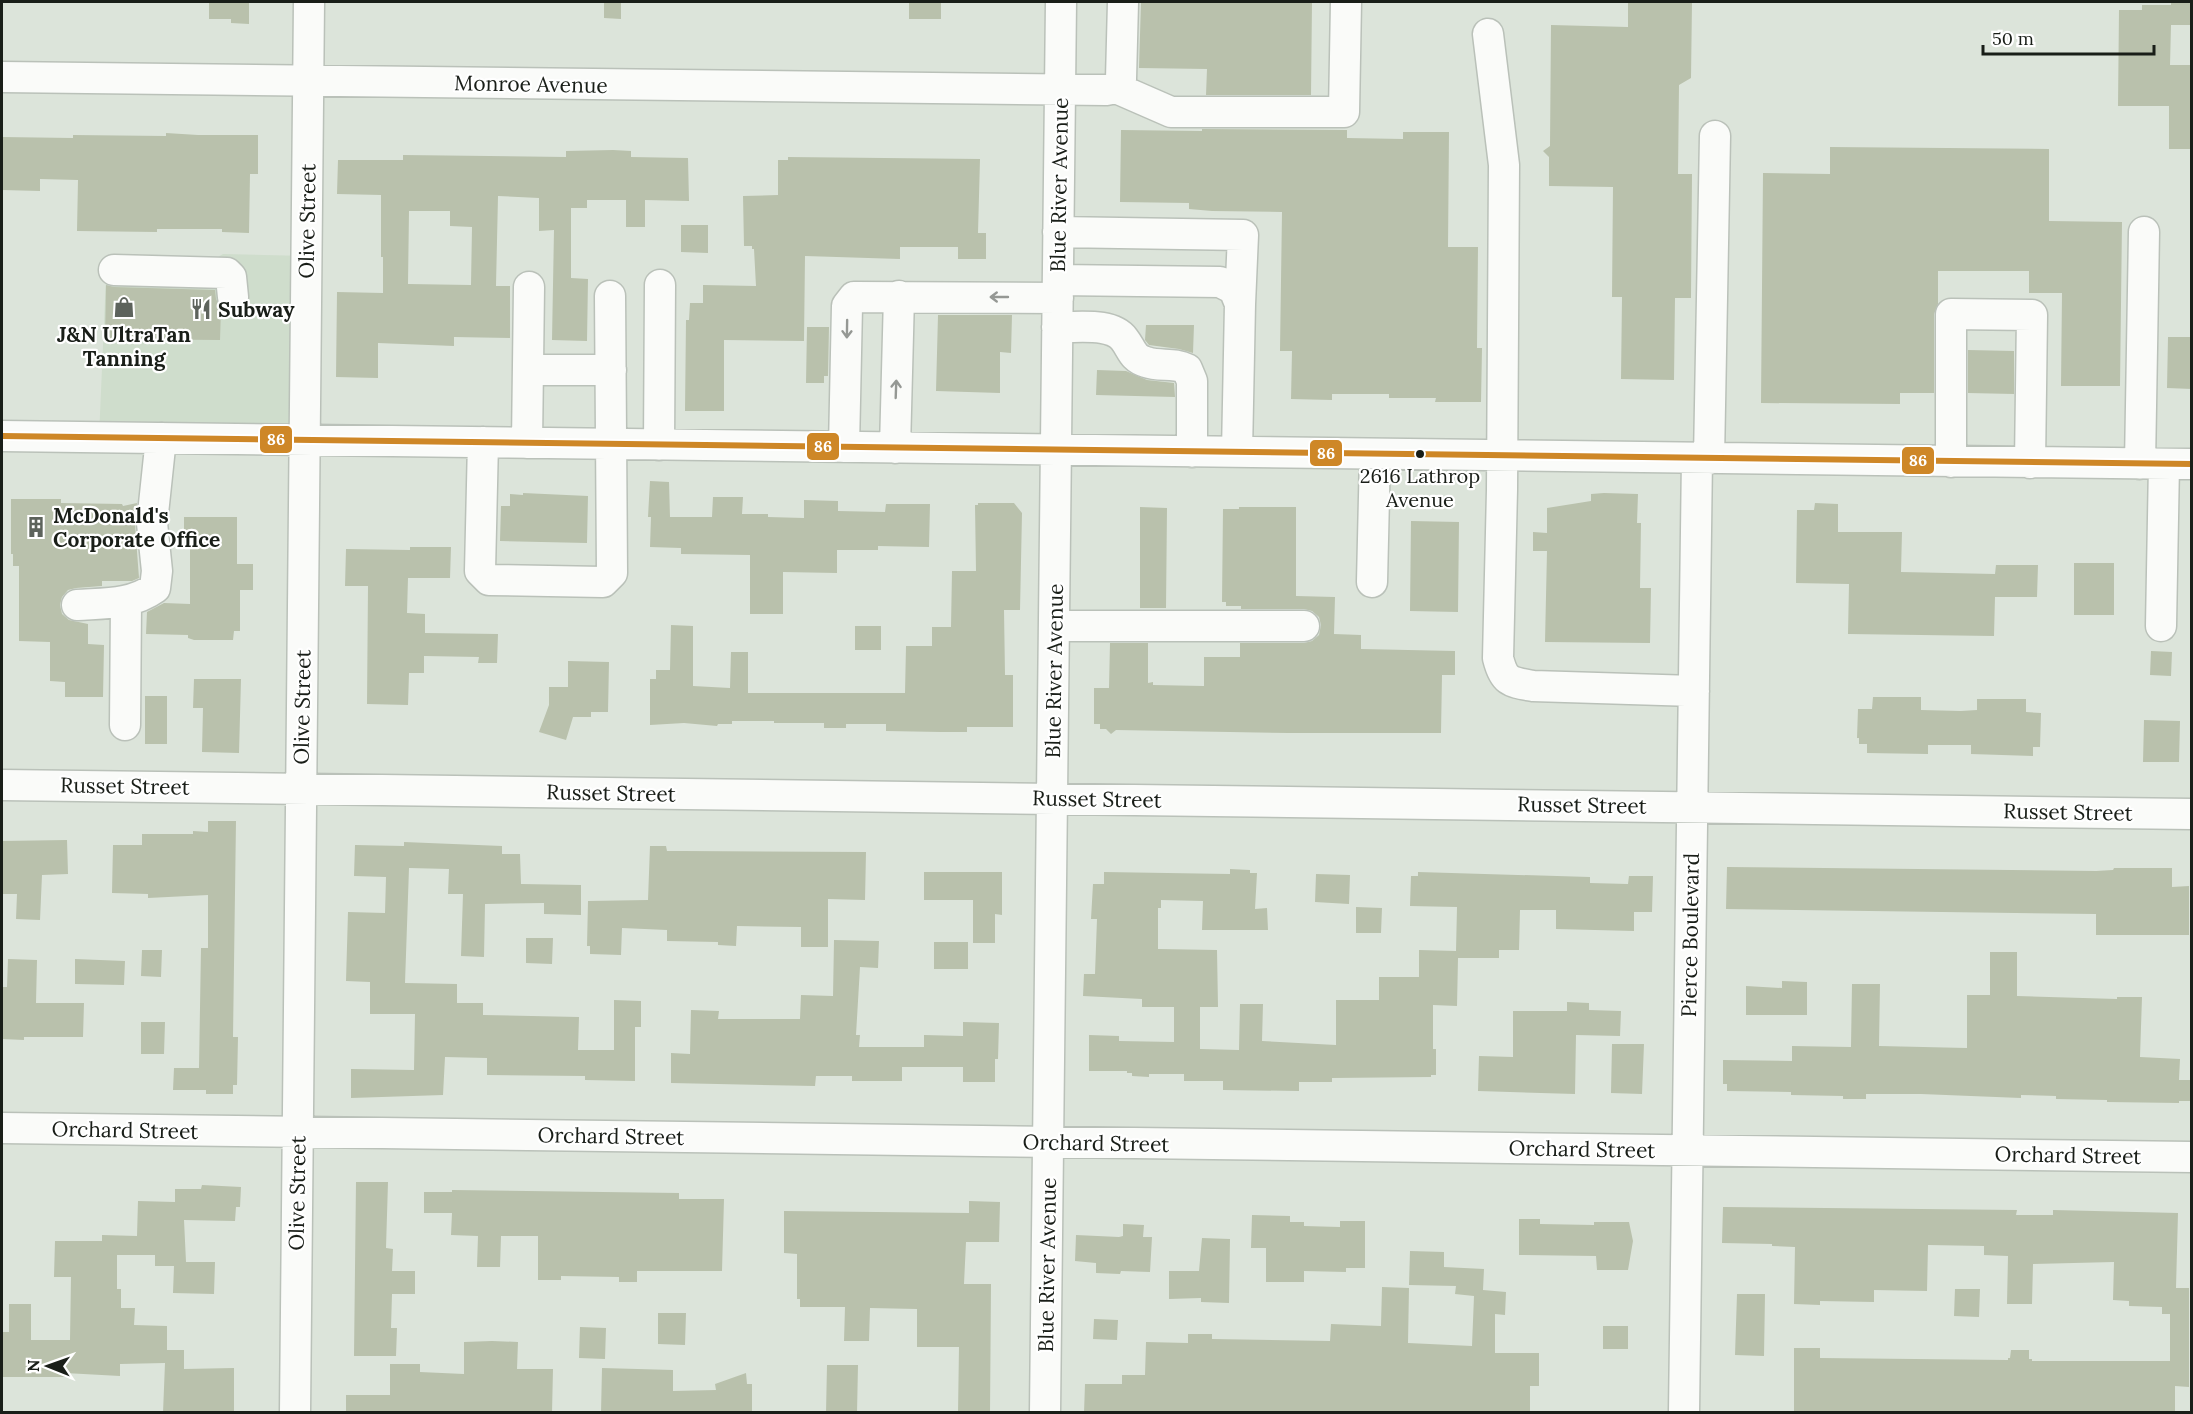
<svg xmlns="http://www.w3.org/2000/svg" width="2193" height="1414" viewBox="0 0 2193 1414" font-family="Lora,serif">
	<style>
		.built { fill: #cfddcc }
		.building { fill: #b9c1ac; fill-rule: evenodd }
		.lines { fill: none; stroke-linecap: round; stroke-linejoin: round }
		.minor-casing { stroke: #bac1b9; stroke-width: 33 }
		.minor { stroke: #fafbf9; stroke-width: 30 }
		.bus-1-casing { stroke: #fff; stroke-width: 10 }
		.bus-1 { stroke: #ce8727; stroke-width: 6 }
		.oneway { stroke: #959894 }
		.bus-dot { fill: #191e18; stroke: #fff; stroke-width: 2 }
		.labels { text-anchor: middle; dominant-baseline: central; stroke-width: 4.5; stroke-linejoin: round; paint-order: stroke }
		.bus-label { font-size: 20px; fill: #191e18; stroke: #fff }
		.street-label { font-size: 21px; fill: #191e18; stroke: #fff }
		.poi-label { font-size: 21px; font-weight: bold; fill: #191e18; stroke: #fff; text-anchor: start }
		.line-badge { stroke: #fff; stroke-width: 2 }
		.badge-label { font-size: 16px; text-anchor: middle; font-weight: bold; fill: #fff }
	</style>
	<rect width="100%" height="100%" fill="#dce4da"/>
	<path class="built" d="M223 254 307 256 305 440 99 437 106 277 208 263Z"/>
	<path class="building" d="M209 2H249V24L231 23V19H209Z
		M604 2H621V19L604 18Z
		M909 2H941V19H909Z
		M1141 2H1312L1311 95H1206L1207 69 1139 68Z
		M1628 2H1692L1691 78 1679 85 1678 174H1692L1691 298H1675L1674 380 1621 379 1622 297H1612L1613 187 1549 186V157L1543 151 1550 146 1551 25 1628 27Z
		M2171 2H2192V25H2171L2170 65H2192V149H2169V106H2118L2119 10H2142V5H2171Z
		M1202 129 1347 130V138L1403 139V132H1449L1448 247H1478L1477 348H1482L1481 402H1435L1436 398H1389V394H1332V400L1291 399 1292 351H1280L1282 212 1212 211 1189 209V203L1120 202 1121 130 1202 131Z
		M166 133 198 135H258V174H250L249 233 222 232V229H157V232L77 231 78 180 40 179V191L2 190V137L73 138V135L166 136Z
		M1830 147 2049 149V221L2122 222 2120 386H2061L2062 293H2029V271H1938V304L1934 314V393H1900V404L1761 403 1763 173 1830 174Z
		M613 150 631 151V157L688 158 689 201 645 200V227H626V200H587V208H571V278L588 279 587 341 552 340 554 230 539 231V198L498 196 496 286H510V338L454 337V346L378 343V378L336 377 337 292 383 293V257H381V195L337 194 338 160H403V155L566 157V151ZM409 211H450V226L472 227 471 285 408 284Z
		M788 157 980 159 978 233H986V259H958V247H900V259L805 256 804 341 724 340V411H685L686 320H689L690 303H703V285L756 286 754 249H752V246H744L743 196 778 195V160H788Z
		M681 225H708V253L681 252Z
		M106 285 114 287 215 290 216 299 221 309 220 340 105 339Z
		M938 315H1012L1011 353 1000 352V393L936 391Z
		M1146 325H1194L1193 353 1179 349 1149 345 1145 340Z
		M807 327H829L828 376H824V383H806Z
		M2168 337H2192V389L2167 388Z
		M1968 350 2014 351V394L1968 393Z
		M1097 370 1126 371 1147 380 1174 383 1175 397 1096 395Z
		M650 481 669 482 670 517H712L713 497H743L742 514H768V517L804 518V500L838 501V511L885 512 886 504H930L929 547 878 546V550H837V573L783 572V614H750V555L681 554V548L650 547 651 517H648Z
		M523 493 588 496 587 543 500 541 501 506H510V494L523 495Z
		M1604 493 1638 494 1637 523H1641L1640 588H1651L1650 643 1545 642 1547 551H1533V532L1547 533V508L1591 501V494Z
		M11 499H61V503L122 504 123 506 137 503 135 525 139 578 132 581H102V586L76 588 68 590 62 597 60 605 62 614 69 620 88 624V644L104 645 103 697H65V682L50 681V642L19 641V566H13V554H11Z
		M978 503H1014L1022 513 1020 610H1004L1005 675H1013V727H967V732H941L886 731V724H846V728H824V723H774V721H732V724H718L717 726 684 723 650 725V679H656V670H670L671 625 693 626V686L730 688 731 652H748V693H905L906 646H932V627H951L952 571H976L975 505H978Z
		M1815 503 1838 504V532H1902L1901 572 1995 574 1996 565H2038L2037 597H1995L1994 636 1848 634 1849 584 1796 583 1797 510H1814Z
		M1140 507 1167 508 1166 608H1140Z
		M1239 507H1296V596L1335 597 1334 634 1361 635V649L1455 651V675H1442L1441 733H1289L1116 730 1111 734 1106 729H1100V724H1094V688H1109L1110 643H1148V683L1153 682V685L1204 686V657H1240V643H1304L1312 641 1319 635 1321 625 1319 617 1312 611 1304 609H1241V606H1226V602H1222L1223 509H1239Z
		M184 517H237V564H253V590H240V631H234L233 640H194L188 638V635L146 634 147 612 164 603 190 604V545L184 544Z
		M1411 521 1459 522 1458 612 1410 611Z
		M410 547H451L450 578H408L407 613 425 614V633L498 634 497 663H478L479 657 424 656V673H409L408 705 367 704 368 586H345L346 549 410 550Z
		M2074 563H2114V615H2074Z
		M855 626H881V650H855Z
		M2151 651 2172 652 2171 676 2150 675Z
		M568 661 609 662 608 712H591V717H573L566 740 539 732 549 705V687H568Z
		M194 679H241L239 753 202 752 203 708H193Z
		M145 696H167V744H145Z
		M1873 697H1921V710L1961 711 1977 710V699H2026V712L2041 713 2040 747H2033V756L1971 754V745H1928V754L1867 753V744H1859V738H1857L1858 709H1872Z
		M2144 720 2180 721 2179 762H2143Z
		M208 821H236L233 1037H238L237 1085H233V1094H206V1090H173L174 1068H199L201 948H208V895L148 898V894L112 893 113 845H142V834H193V831L208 832Z
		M67 840 68 874 42 875 40 920 16 919 17 894H2V841Z
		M404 842 502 846V854H520L521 884 581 885V915L544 914V903L485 904 484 957 461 956 463 894H448L449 869 409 868 405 983 457 984V1003H483V1015L579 1017 578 1050H614V1000L641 1001V1027H635V1081L585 1080V1076L487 1075V1058L445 1057 443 1095 351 1098V1069L414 1070 415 1014H370V982L346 981 348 912 385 913 386 877 354 876 355 845 404 846Z
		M650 846H666L667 851H682L866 852 865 900 828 899V947H801V927L737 926 736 946 718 945V942L667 941V930L622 928 621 955 590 954V946H587L588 901 648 900Z
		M1727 867 2096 871 2113 870 2114 868H2172V887L2189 886V935H2096V914L1726 909Z
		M1230 869 1250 870V873H1257L1255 909 1267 908 1268 930H1202L1203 901 1161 900V908H1158V949L1217 950 1218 1007H1200V1049L1239 1050 1240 1004H1263L1262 1041 1336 1045V1000H1379V977H1419V950L1456 951 1457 907 1410 906 1411 876H1418V872L1590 877V883L1628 884 1629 876H1653L1652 912H1634V931L1556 929V910H1520L1519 950H1499V958H1458L1457 1006 1433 1005V1049H1436V1075H1431V1077L1332 1078V1082H1299V1091L1223 1090V1081H1184V1074H1149V1077L1132 1076V1073H1127V1071H1089V1035L1119 1036V1041L1174 1042V1007H1142V999L1083 996 1084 974H1095L1097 919H1091L1093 884H1104V872L1230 874Z
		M924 872H1002V915L995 914V943H973V900H924Z
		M1316 874 1350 875 1349 904 1315 902Z
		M1356 907 1382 908 1381 933H1356Z
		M526 938H553L552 964 526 963Z
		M834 940 879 941 878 968 860 967 856 1035H860L859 1047H924V1035L963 1036V1022L999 1023 998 1059H995V1082H963V1067H902V1081H852V1076H816L815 1086 671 1083V1053L690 1054 691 1010 719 1011 718 1019H800L801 995 833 996Z
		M934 942H968V969H934Z
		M142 950H162L161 977 141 976Z
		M1990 952H2017V996L2117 999V997H2142L2140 1057 2180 1059 2179 1080H2192V1101H2179V1103L2107 1102V1100L2056 1099V1096L2021 1095V1098L1921 1094H1866V1099H1843V1096L1791 1095V1092L1727 1091V1084H1723V1060L1792 1061V1046L1851 1047 1852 984H1880L1879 1046 1967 1048V995H1990Z
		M8 959 37 960 36 1003H84L83 1037H24V1040L2 1039V987H7Z
		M75 959 125 961 124 985 75 984Z
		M1782 981 1807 982V1015H1746V986L1782 988Z
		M1567 1002 1589 1003V1010L1621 1011 1620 1036 1576 1035 1575 1094 1478 1091 1479 1056 1513 1057V1011H1567Z
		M141 1022H165L164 1054H141Z
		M1612 1044H1644L1642 1094 1611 1093Z
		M356 1182H388L386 1248 393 1249 392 1271H415V1294H392L391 1328H397L396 1356H354Z
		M202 1185 241 1187 240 1207H236L235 1221 184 1220 186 1262H215L214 1294 173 1293 174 1266H155V1255H117V1289H121V1308H135L134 1325 167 1326V1350H184V1369L234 1368V1413H163L165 1363 120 1364V1376L65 1373V1377H2V1332H9V1304H31V1340H70L71 1277H54L55 1241H102V1235L137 1236 138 1201 175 1202V1189H201Z
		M452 1190 679 1193V1199H724L722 1271H637V1282H619V1277L561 1276V1280H538V1236H501L500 1267H477L478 1236 451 1235 452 1213H424V1192H452Z
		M969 1201 1000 1202 999 1242H966L964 1284H991L990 1413H958L959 1347H917V1309L870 1308 869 1341H844L845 1307H800V1299H797V1254L784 1253V1211L969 1213Z
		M1723 1207 2017 1210 2016 1215H2053V1210L2178 1213 2176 1288H2189V1387L2175 1386V1413H1794V1348H1820V1358L2008 1360V1358H2010L2011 1350H2029V1359H2032V1361H2170V1314H2162V1307L2129 1306V1301L2113 1300 2114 1262 2033 1264 2032 1304H2007L2008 1256 1984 1255V1246L1928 1245 1927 1291 1874 1290V1302L1820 1301V1305L1794 1304 1795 1247 1772 1246V1244L1722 1243Z
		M1252 1215 1290 1216V1222H1304V1226L1340 1227V1221H1365V1268H1346V1272L1304 1271V1282H1266V1248H1251Z
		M1519 1219H1540V1224L1594 1225V1222H1629L1633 1241 1628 1270H1597L1596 1256 1519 1255Z
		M1123 1224 1144 1225 1143 1237H1152L1150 1272 1121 1271 1120 1274 1096 1273V1263L1075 1261 1076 1235 1119 1237 1123 1236Z
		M1202 1238 1230 1239 1229 1303 1201 1302V1298L1169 1299V1271H1199Z
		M1410 1251 1444 1252V1267L1484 1269 1483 1290 1506 1292 1505 1315 1495 1314V1353H1539V1386H1530V1413H1084L1085 1384H1122V1375H1145L1146 1342 1188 1343V1334H1212V1339L1330 1341 1331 1324 1381 1326 1382 1287 1409 1288 1408 1343 1472 1346 1474 1296 1455 1294 1456 1286 1409 1285Z
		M1955 1289H1980L1979 1317 1954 1316Z
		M1737 1294H1765L1764 1356 1735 1355Z
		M658 1313H686L685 1345 658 1344Z
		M1094 1319 1118 1320 1117 1340 1093 1339Z
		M1603 1326H1628V1349H1603Z
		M580 1327 606 1328 605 1359 579 1358Z
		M492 1341 518 1342 517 1369H553L552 1413H346V1395H390V1364H420V1372L464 1374V1342Z
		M827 1365H858L857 1413H826Z
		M602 1368 673 1370V1391L716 1390 715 1384 746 1373 747 1384H752V1413H601Z"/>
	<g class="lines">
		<defs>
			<path id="minor" d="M1488 34 1504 165 1502 490 1498 658C1504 682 1510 682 1533 686L1694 691
				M2 77 1106 90 1116 88 1121 79 1123 2
				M1116 88 1171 112H1344L1346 2
				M1058 232 1243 235 1240 304
				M114 270 227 273 231 277 233 297
				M1058 280 1220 282 1234 289 1240 304 1237 452
				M1057 327C1078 328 1111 322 1124 339 1132 349 1132 358 1146 362 1160 367 1174 362 1187 369L1192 381V452
				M529 370H611
				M2 436 2192 464
				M483 442 480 571 489 580 603 582 612 573 610 296
				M527 443 529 287
				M659 445 660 285
				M844 447 847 306 854 297 1058 298
				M895 448 899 296
				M1709 459 1715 136
				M1951 462V314L2032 315 2030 463
				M2140 464 2144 232
				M1372 582 1375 454
				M77 605C105 603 131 605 155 588L157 571 152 523 161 438
				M1054 626H1304
				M2161 626 2164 464
				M125 725 126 602
				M2 785 2192 814
				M2 1128 2192 1157
				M295 1412 309 2
				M1045 1412 1061 2
				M1684 1412 1697 458"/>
		</defs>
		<use href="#minor" class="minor-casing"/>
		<use href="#minor" class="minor"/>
		<defs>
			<path id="bus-1" d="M2 436 2192 464"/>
		</defs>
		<use href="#bus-1" class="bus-1-casing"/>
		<use href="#bus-1" class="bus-1"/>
	</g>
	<defs><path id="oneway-shaft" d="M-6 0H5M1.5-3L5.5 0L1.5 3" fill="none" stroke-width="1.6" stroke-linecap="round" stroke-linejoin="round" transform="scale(1.5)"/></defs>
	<g class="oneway">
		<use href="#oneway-shaft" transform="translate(999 297) rotate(-180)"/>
		<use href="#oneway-shaft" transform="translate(847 329) rotate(91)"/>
		<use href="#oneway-shaft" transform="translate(896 389) rotate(-88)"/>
	</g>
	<defs>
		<symbol id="shop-bare" viewBox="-9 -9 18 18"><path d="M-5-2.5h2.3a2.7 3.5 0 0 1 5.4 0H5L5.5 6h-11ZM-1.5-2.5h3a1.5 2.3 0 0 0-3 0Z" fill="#5d635c" stroke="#fff" stroke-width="2.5" paint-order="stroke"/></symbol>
		<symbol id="restaurant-bare" viewBox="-9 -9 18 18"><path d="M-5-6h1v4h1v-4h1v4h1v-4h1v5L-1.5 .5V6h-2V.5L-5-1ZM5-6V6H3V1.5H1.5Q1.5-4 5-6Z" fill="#5d635c" stroke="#fff" stroke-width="2.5" paint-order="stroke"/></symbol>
		<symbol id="building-bare" viewBox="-9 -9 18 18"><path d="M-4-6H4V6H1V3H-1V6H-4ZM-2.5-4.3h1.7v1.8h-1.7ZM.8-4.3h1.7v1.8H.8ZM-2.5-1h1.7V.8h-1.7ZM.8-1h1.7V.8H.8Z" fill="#5d635c" stroke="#fff" stroke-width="2.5" paint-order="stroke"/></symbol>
	</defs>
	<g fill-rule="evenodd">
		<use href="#shop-bare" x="109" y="292" width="30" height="30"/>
		<use href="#restaurant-bare" x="186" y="294" width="30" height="30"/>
		<use href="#building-bare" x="21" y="512" width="30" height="30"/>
	</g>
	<circle class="bus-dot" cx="1420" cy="454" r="5"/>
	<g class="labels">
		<g class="bus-label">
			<text x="1420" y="475">2616 Lathrop<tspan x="1420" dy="24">Avenue</tspan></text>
		</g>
		<g class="street-label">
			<text transform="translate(531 84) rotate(1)">Monroe Avenue</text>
			<text transform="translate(1059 185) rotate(-89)">Blue River Avenue</text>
			<text transform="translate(307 221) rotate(-89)">Olive Street</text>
			<text transform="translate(1054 671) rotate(-89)">Blue River Avenue</text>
			<text transform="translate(302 707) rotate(-89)">Olive Street</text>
			<text transform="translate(125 786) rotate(1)">Russet Street</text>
			<text transform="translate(611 793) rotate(1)">Russet Street</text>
			<text transform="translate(1097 799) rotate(1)">Russet Street</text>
			<text transform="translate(1582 805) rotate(1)">Russet Street</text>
			<text transform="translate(2068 812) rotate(1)">Russet Street</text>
			<text transform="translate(1690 935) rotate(-89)">Pierce Boulevard</text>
			<text transform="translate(125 1130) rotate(1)">Orchard Street</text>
			<text transform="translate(611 1136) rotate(1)">Orchard Street</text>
			<text transform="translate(1096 1143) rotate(1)">Orchard Street</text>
			<text transform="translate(1582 1149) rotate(1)">Orchard Street</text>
			<text transform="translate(2068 1155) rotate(1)">Orchard Street</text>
			<text transform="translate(297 1193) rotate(-89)">Olive Street</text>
			<text transform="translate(1047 1265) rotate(-89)">Blue River Avenue</text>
		</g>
		<g class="poi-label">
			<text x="218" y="309">Subway</text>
			<text x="124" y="334" text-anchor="middle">J&amp;N UltraTan<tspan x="124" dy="24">Tanning</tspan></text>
			<text x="53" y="515">McDonald's<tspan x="53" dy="24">Corporate Office</tspan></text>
		</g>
	</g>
	<g class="line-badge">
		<rect x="259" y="425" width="34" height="29" rx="6" fill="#ce8727"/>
		<rect x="806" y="432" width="34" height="29" rx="6" fill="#ce8727"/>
		<rect x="1309" y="439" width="34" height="28" rx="6" fill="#ce8727"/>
		<rect x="1901" y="446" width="34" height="29" rx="6" fill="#ce8727"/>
	</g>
	<g class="badge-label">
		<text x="276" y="445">86</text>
		<text x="823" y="452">86</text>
		<text x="1326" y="459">86</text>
		<text x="1918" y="466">86</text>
	</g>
	<rect width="2193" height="1414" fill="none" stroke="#191e18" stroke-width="6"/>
	<g transform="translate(48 1366) rotate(271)" stroke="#ffffff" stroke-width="4.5" paint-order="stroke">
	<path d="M0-4.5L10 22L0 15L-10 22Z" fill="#191e18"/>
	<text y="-9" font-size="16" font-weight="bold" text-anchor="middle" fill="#191e18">N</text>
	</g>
	<path d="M1983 45v9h171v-9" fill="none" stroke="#191e18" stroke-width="3"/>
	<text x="1992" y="45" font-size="18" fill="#191e18" stroke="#ffffff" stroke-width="4.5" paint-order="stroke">50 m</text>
</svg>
